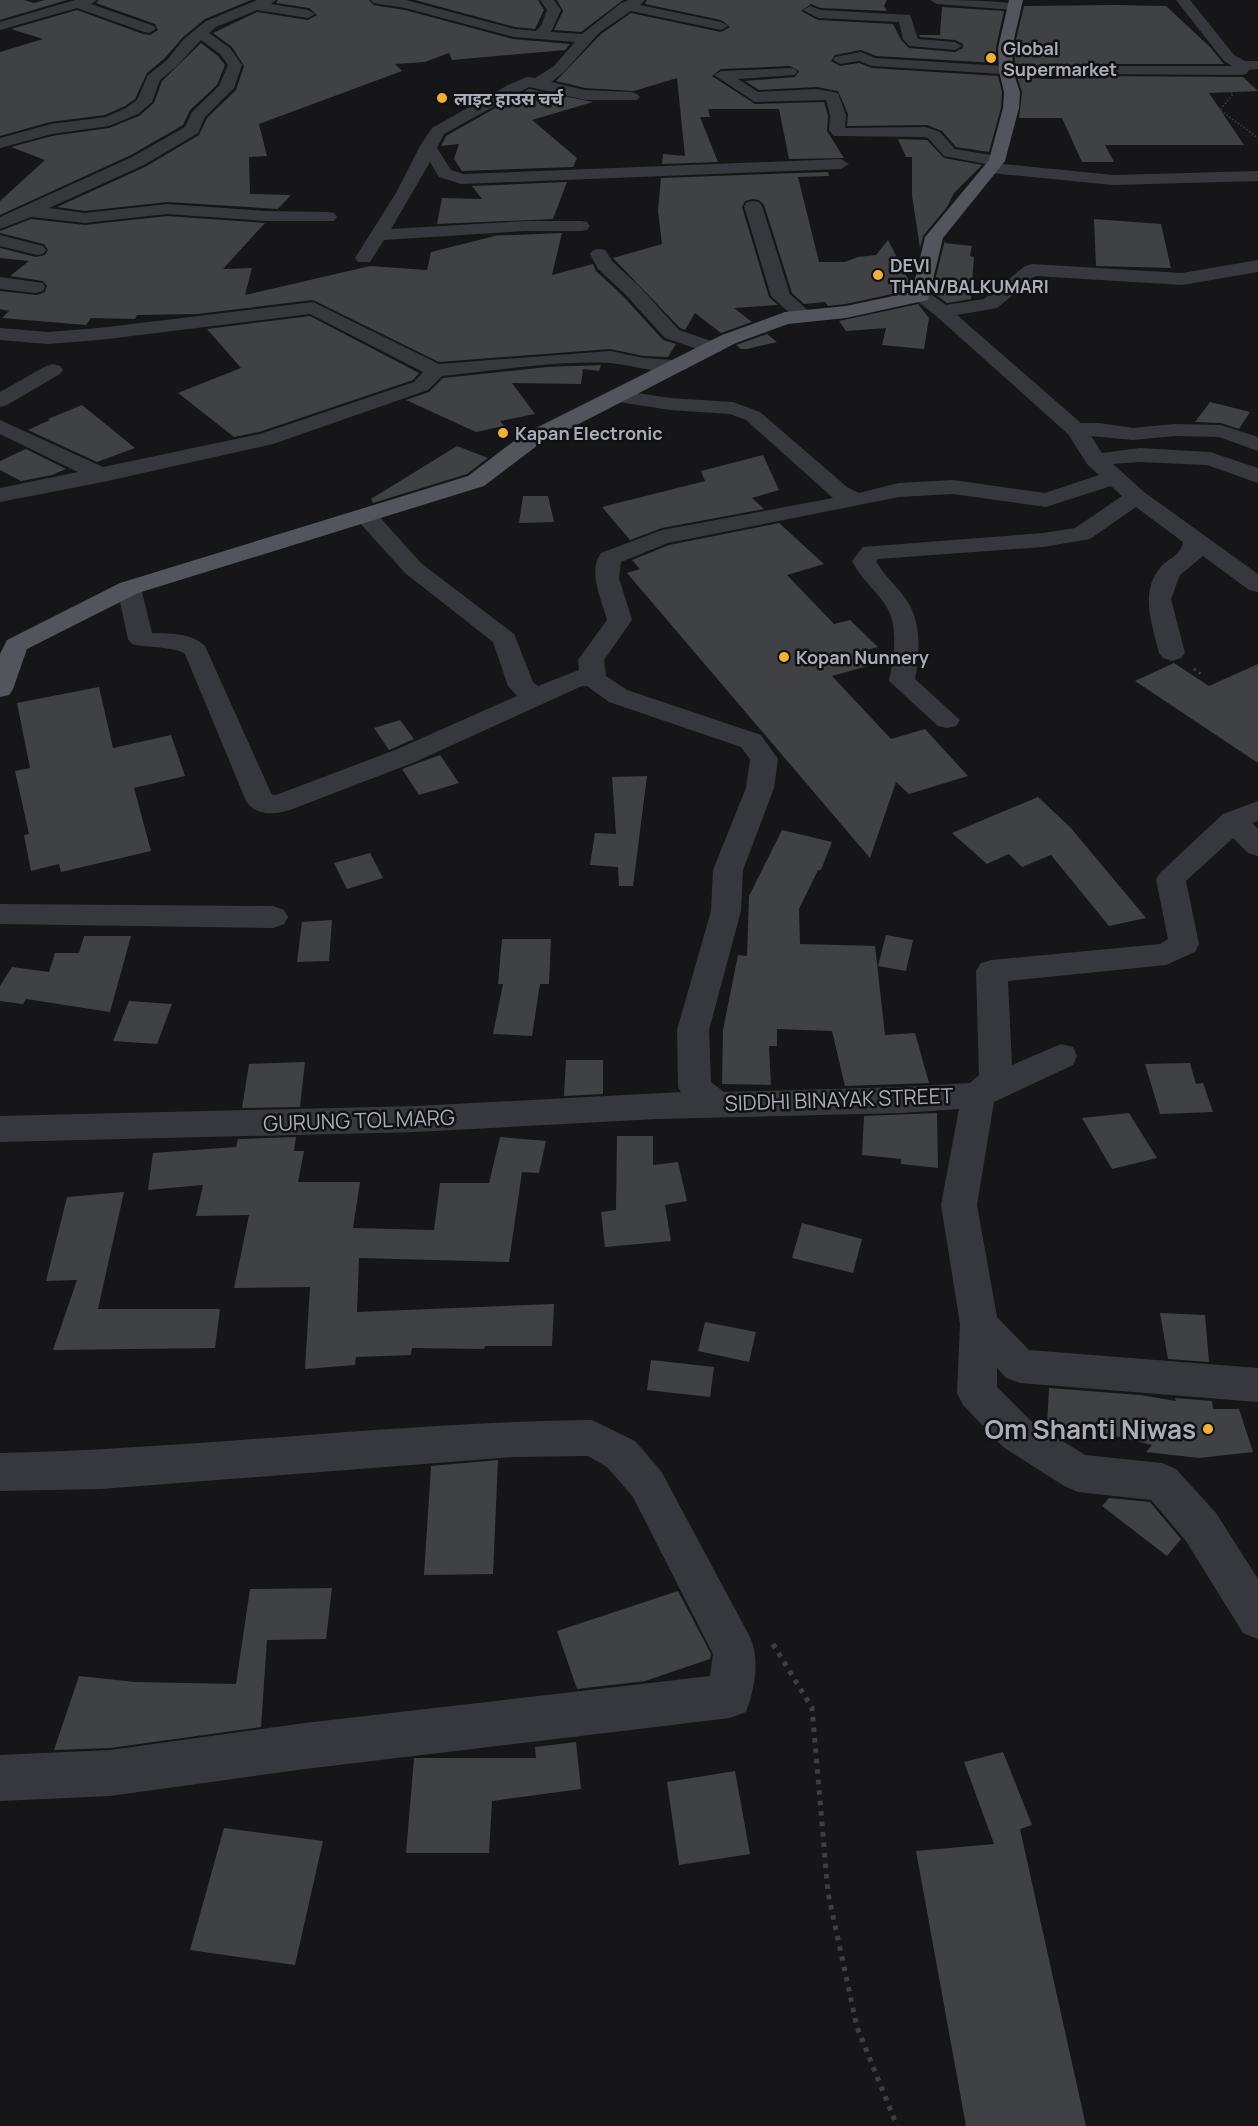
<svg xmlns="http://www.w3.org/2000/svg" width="1258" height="2126" viewBox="0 0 1258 2126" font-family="Manrope,'Noto Sans Devanagari',sans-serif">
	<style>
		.building { fill: #404145 }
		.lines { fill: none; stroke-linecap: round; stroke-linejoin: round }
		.path-far2 { stroke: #3d3f44; stroke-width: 1.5; stroke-dasharray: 1.5 2; stroke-linecap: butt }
		.path-far1 { stroke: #3d3f44; stroke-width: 3; stroke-dasharray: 2 4; stroke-linecap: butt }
		.path { stroke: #3d3f44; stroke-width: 5; stroke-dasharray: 4.5 6; stroke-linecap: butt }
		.minor { fill: #37383d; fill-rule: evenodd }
		.major { fill: #53555c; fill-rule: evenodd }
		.poi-dot { fill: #f2b134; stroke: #111113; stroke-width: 2 }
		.labels { text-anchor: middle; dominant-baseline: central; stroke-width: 5; stroke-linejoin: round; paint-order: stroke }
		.far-poi-label { font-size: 18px; font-weight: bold; fill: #a8adb8; stroke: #111113; text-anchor: start }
		.street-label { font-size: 21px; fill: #a8adb8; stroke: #111113 }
		.near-poi-label { font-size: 26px; font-weight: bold; fill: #a8adb8; stroke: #111113; text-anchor: end }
	</style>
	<rect width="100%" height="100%" fill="#161618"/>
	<path class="building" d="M0 0H24L34 3 45 0H67L0 20Z
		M99 0H251L205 19 183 37 165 58 147 73 135 99 125 106 105 115 50 122 0 136V52L43 39 11 29 77 10 143 34 150 35 158 30 155 24 96 3Z
		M278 0H369L373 5 405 10 513 39 570 44 565 50 452 60 449 53 425 62 395 64 402 71 259 124 267 156 249 157 250 194 291 195 278 209 167 202 85 211 57 207 145 167 199 135 207 118 236 90 244 66 232 47 213 33 257 12 308 20 317 15 309 8 276 3Z
		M415 0H538L544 10 535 29 515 27Z
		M557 0H623L581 32 554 30 563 11Z
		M647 0H887L884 6 887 11 821 8 811 4 801 11 818 20 893 24 901 40 909 48 955 52 963 48V44L955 40 920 37 919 35H940L942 7 1004 11 996 47V63L876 56 861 50 835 55 831 61 840 66 859 63 872 68 998 76 1002 92 1001 108 989 152 956 147 942 131 927 125 847 126 848 114 838 91 817 87 759 90 745 81 795 77 799 71 790 66 721 69 712 76 755 104 824 102 828 115 827 131 844 158 789 159 779 109H708L710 117H700L718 162 662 164 663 154 685 156 677 78 634 91 585 88 556 81 601 34 631 13 721 32 730 27 721 20 645 4Z
		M1117 5 1166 6 1210 47 1224 64H1093L1051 67 1015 64 1014 48 1024 6Z
		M201 43 218 56 225 65 217 85 190 110 183 125 131 155 0 215V201L45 160 11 147 52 136 109 128 139 116 154 103 162 81Z
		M1093 76 1243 77 1258 91 1209 93 1244 145H1105L1114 162H1082L1062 118H1019L1022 92 1017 77 1051 79Z
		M529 89 593 102 532 120 577 158 573 167 462 171 454 159 459 144 441 146 446 136Z
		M898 139 927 140 944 158 982 165 954 193 947 207 923 236 920 248 912 195V157H906Z
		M828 172 829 176 798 177 819 262H845L858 257 876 255 888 240 911 285 910 290 846 304 828 306 825 302 804 304 792 293 764 205 759 200 753 199 745 201 742 207 769 297 778 305 734 308 752 322 721 333 695 313 685 330 680 328 613 258 662 244 658 211 661 178Z
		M567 182 553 219 437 224 442 198 482 199 472 186Z
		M167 216 265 223 223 269 252 268 245 295 370 266 427 270 431 252 495 236H487L562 233 552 275 593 264 596 271 623 296 663 340 676 344 668 357 644 356 610 349 439 362 313 300 197 314 137 315 135 319 91 318 86 325 2 318 9 311 0 309V291L37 295 45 292 47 286 43 281 10 276 29 261 0 258V248L36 257 45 255 48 250 44 244 0 233V231L31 219 85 225Z
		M1094 219 1161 224 1171 268 1096 266Z
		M945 240V243L972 246 970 256 974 257 971 299 947 303 932 292Z
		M918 304 929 318 924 349 882 345 886 328 846 331 839 321Z
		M310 316 419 373 413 380 259 432 234 437 178 393 241 368 207 329Z
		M767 334 777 342 747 349H741L736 345Z
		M601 365 599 371 583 369 581 384 512 383 535 414 500 421 504 426 476 432 406 400 429 392 443 378 547 367Z
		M1210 402 1250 412 1239 429 1221 423 1195 422Z
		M82 405 135 448 97 462 28 430 50 420 48 419Z
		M457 446 488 458 467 474 373 503 371 499Z
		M26 449 66 469 52 475 21 481 0 470V461Z
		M763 455 779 490 752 498 764 509 662 528 630 540 602 507 705 481 701 471Z
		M523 496H548L554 522 519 523Z
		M779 523 824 564 787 575 834 624 850 620 878 647 863 651 875 664 832 676 891 739 925 729 968 776 909 794 896 782 870 858 627 573 640 569 632 560 669 545Z
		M1174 663 1209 686 1258 664V763L1135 681Z
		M99 687 113 748 171 735 185 776 134 788 151 851 61 872 59 864 31 871 24 835 29 834 15 771 30 768 17 703Z
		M400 720 414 739 389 750 374 728Z
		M440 755 459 783 419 795 402 769Z
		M647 776 633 886H619L618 867 590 865 595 833 616 834 612 777Z
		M1038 797 1070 827 1146 918 1109 926 1051 855 1022 867 1009 854 987 864 952 833Z
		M782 830 832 842 821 870H818L799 909 800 944 875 946 885 1035 915 1033 929 1083 845 1086 832 1031 777 1029V1046H769L771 1085 722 1084 723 1030 738 955 747 956 749 896Z
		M370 853 383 878 347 889 334 863Z
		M332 920 329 961 297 962 302 922Z
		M886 935 913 940 906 971 878 966Z
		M84 936H131L110 1012 26 999 23 1004 0 1001V986L12 967 49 972 55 953H79Z
		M502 939H551L549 984H540L532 1036 493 1034 503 984H498Z
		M129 1001 172 1004 157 1044 113 1041Z
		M566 1060H603V1094L564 1096Z
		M305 1062 300 1107 242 1108 249 1064Z
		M1190 1063 1196 1084 1203 1083 1213 1112 1160 1114 1145 1064Z
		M937 1113 938 1168 901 1164V1159L862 1155 864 1116Z
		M1129 1113 1157 1158 1112 1169 1082 1118Z
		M617 1136H653V1165L678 1162 687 1201 665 1205 671 1241 605 1247 601 1212 616 1210Z
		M296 1137 294 1151H304L298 1182H360L353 1228 434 1230 440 1183H489L500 1137 546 1141 539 1173 522 1172 509 1262 359 1258 357 1312 554 1304 552 1346H485L484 1349 412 1348 411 1355 356 1357 355 1365 305 1369 310 1287 234 1288 249 1215 196 1216 203 1185 148 1190 153 1153 236 1147 238 1139Z
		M124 1192 98 1309H220L215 1348 53 1350 77 1280 46 1281 67 1197Z
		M802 1223 862 1239 853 1273 792 1258Z
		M1160 1313 1205 1315 1209 1362 1168 1359Z
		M705 1322 756 1332 749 1362 698 1351Z
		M651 1360 714 1367 710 1397 647 1390Z
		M1049 1388 1140 1395 1176 1401 1175 1398 1212 1401 1213 1409H1239L1253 1452 1199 1458 1146 1452 1152 1445 1086 1429 1047 1425Z
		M498 1460 493 1574 424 1575 431 1466Z
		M1109 1498 1150 1502 1181 1539 1167 1556 1102 1506Z
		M332 1588 326 1639 267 1640 261 1727 110 1748 54 1750 79 1676 135 1682 236 1684 250 1589Z
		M678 1591 711 1654 710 1659 645 1681 577 1689 557 1631Z
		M576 1742 581 1789 492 1801 489 1853H406L414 1758H536L535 1747Z
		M1003 1752 1032 1825 1020 1829 1086 2126H966L916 1851 994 1844 964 1762Z
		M735 1771 750 1854 679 1865 667 1782Z
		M224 1828 323 1841 295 1965 190 1950Z"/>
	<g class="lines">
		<path class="path-far2" d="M1231 92 1233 94 1220 110 1258 138"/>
		<path class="path-far1" d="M1194 669 1201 674"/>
		<path class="path" d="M773 1644 812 1708 828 1893 857 2027 897 2126"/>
		<path class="minor" d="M75 0H97L91 4 154 26 156 29 149 33 144 32 77 8 0 30V22Z
			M257 0H276L271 4 308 10 315 14 308 18 257 10 216 27 209 33 230 48 242 65 234 88 205 117 198 133 144 165 49 208 85 213 167 204 265 211 328 212 334 213 337 217 334 221H265L167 214 85 223 31 217 0 229V217L132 157 185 127 192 112 219 86 228 65 220 54 201 40 177 66 160 80 152 102 138 114 109 126 52 134 0 148V138L51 124 106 117 126 108 137 100 148 75 167 60 184 39 206 21Z
			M371 0H406L515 29 536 31 541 26 547 10 540 0H554L561 10 551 32 582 34 621 3 629 0H645L640 5 721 22 728 26 721 30 631 11 600 32 564 72 551 82 585 90 632 92 637 94 640 97 637 100H585L529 87 444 134 437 148 451 170 463 174 841 159 849 164 841 169 461 184 439 177 430 162 391 229 525 221H581L587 222 590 226 587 230 581 231H525L384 240 370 262H358L355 258 396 193 420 146 432 128 508 85 527 77 535 78 554 66 575 42 514 37 405 8 373 3Z
			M930 0C948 0 1010 0 1022 6L1015 10 937 4Z
			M1176 0H1190L1234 55 1245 61H1258V69L1249 70 1246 74 1241 75 1093 74 1051 77 872 66 859 61 840 64 833 60 835 57 861 52 875 58 1051 69 1093 66H1232L1224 61Z
			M810 6 821 10 910 15 918 39 955 42 962 46 955 50 909 46 903 39 899 22 818 18 803 10Z
			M790 68 795 69 797 72 795 75 738 79 758 92 817 89 838 93 846 115 845 128 926 127 940 132 955 149 1003 157 1005 161 1003 164 1113 175 1258 171V181L1113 185 991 173 983 168 986 164 944 156 928 138 924 137 834 136 829 130 830 115 826 100 755 102 714 75 721 71Z
			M753 201 759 202 762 206 790 294 814 316 811 320H797L771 296 744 206 747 202Z
			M0 235 43 246 46 250 43 254 37 255 0 246Z
			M599 249 605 250 613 262 639 286 679 330 720 344 723 348 720 352H706L665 338 625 294 598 269 590 254 593 250Z
			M1258 260V272L1182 285 1036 276 997 308 957 315 1081 423H1099L1133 428 1174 424 1221 425 1258 437V451L1219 437 1174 436 1133 440 1091 436 1102 453 1140 448 1210 452 1258 468V483L1207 465 1140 462 1113 464 1144 492 1258 574V592L1249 590 1203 556 1180 575 1171 599 1185 653 1181 658 1172 661 1163 658 1159 653C1153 626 1139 593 1160 568 1169 557 1180 557 1183 542L1136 507 1090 539 1043 547 878 559 876 561C884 576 896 585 905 598 922 620 920 653 915 679L960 720 956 726 947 728 938 726 889 681C894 659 899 626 886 606 876 590 861 579 852 561L863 547 1043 533 1075 528 1122 496 1111 486 1046 507 953 494 899 497 668 543 621 562 619 578 632 620 604 660 606 676 627 690 761 735 778 759 774 788 743 870 741 911 709 1030 711 1082 724 1092 902 1087 970 1083 979 1075 976 971 981 963 992 960 1160 944 1168 939 1156 879 1161 872 1223 814 1258 801V821L1252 823 1258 829V856L1248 853 1233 838 1186 881 1199 944 1195 952 1166 965 1008 981 1012 1065 1061 1044 1073 1047 1077 1056 1073 1065 994 1102 977 1205 997 1317 1029 1350 1258 1368V1402L1020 1383 1006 1378 997 1368V1387L1031 1421 1085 1455 1162 1463 1176 1469 1216 1513 1258 1579V1639L1243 1633 1186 1541 1151 1500 1078 1492 1064 1486 1003 1447 963 1405 957 1393 960 1324 941 1205 959 1109 902 1113 657 1119 417 1132 0 1142V1116L417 1106 681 1092 678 1087 677 1030 711 911 713 870 746 788 750 759 741 747 609 702 587 686H582L415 762 290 810C274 815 256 816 246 801L185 654C174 646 147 648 132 644L128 639 117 588 120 583 129 581 138 583 141 588 152 633C171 634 190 632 205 646L272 795H276L395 750 517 696 508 686 493 642 405 573 359 522 355 517 359 512 367 510 375 512 421 563 514 634 533 682 538 686 579 670 578 660 607 620C602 600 587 572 601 553L662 530 833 498 746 420 730 414 670 410 619 402 612 400 609 396 612 392 619 390 670 398 733 402 760 412 847 487 859 493 899 483 953 480 1045 493 1099 475 1087 464 1068 434 935 315 911 296 914 292H928L946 305 984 299 1025 266 1032 264 1182 273Z
			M0 277 43 283 45 287 43 291 36 293 0 289Z
			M313 302 439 364 610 351 644 358 687 361 690 365 687 369C660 376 635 365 609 363 557 360 495 371 442 376L428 390 273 444 103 482 0 502V488L78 472 0 434V420L103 467 260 434 414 382 423 372 310 314 99 340 48 344 0 340V328L48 332 99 328Z
			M53 364 60 366 63 370 60 374 7 405 0 407V392L46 366Z
			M0 904 273 906 284 910 288 917 284 924 273 928 0 924Z
			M592 1420 635 1441 661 1471 750 1637C760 1660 755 1688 746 1712L730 1718 305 1769 110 1796 0 1801V1755L110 1750 305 1723 710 1676 713 1654 633 1497 607 1467 588 1456 514 1457 101 1489 0 1491V1453C198 1449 394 1422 592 1420Z"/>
		<path class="major" d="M1009 0H1023L1012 48 1013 71 1020 92 1019 108 1005 161 943 238 928 300 846 318 788 324 736 343 538 445 484 486 138 593 27 649 13 689 9 695 0 697V654L7 640 120 583 468 476 522 435 722 335 785 312 846 306 912 292 925 237 989 160 1003 108 1004 92 999 71 998 48Z"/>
	</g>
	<g class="poi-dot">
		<circle cx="991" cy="58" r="6"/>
		<circle cx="442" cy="98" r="6"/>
		<circle cx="878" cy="275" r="6"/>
		<circle cx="503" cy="433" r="6"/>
		<circle cx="784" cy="657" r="6"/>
		<circle cx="1208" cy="1429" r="6"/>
	</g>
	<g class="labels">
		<g class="far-poi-label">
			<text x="1003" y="48">Global<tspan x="1003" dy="21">Supermarket</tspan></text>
			<text x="454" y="98">लाइट हाउस चर्च</text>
			<text x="890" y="265">DEVI<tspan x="890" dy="21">THAN/BALKUMARI</tspan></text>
			<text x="515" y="433">Kapan Electronic</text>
			<text x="796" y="657">Kopan Nunnery</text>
		</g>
		<g class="street-label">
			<text transform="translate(839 1099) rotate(-2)">SIDDHI BINAYAK STREET</text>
			<text transform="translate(359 1120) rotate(-2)">GURUNG TOL MARG</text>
		</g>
		<g class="near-poi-label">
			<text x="1196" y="1429">Om Shanti Niwas</text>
		</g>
	</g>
</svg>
